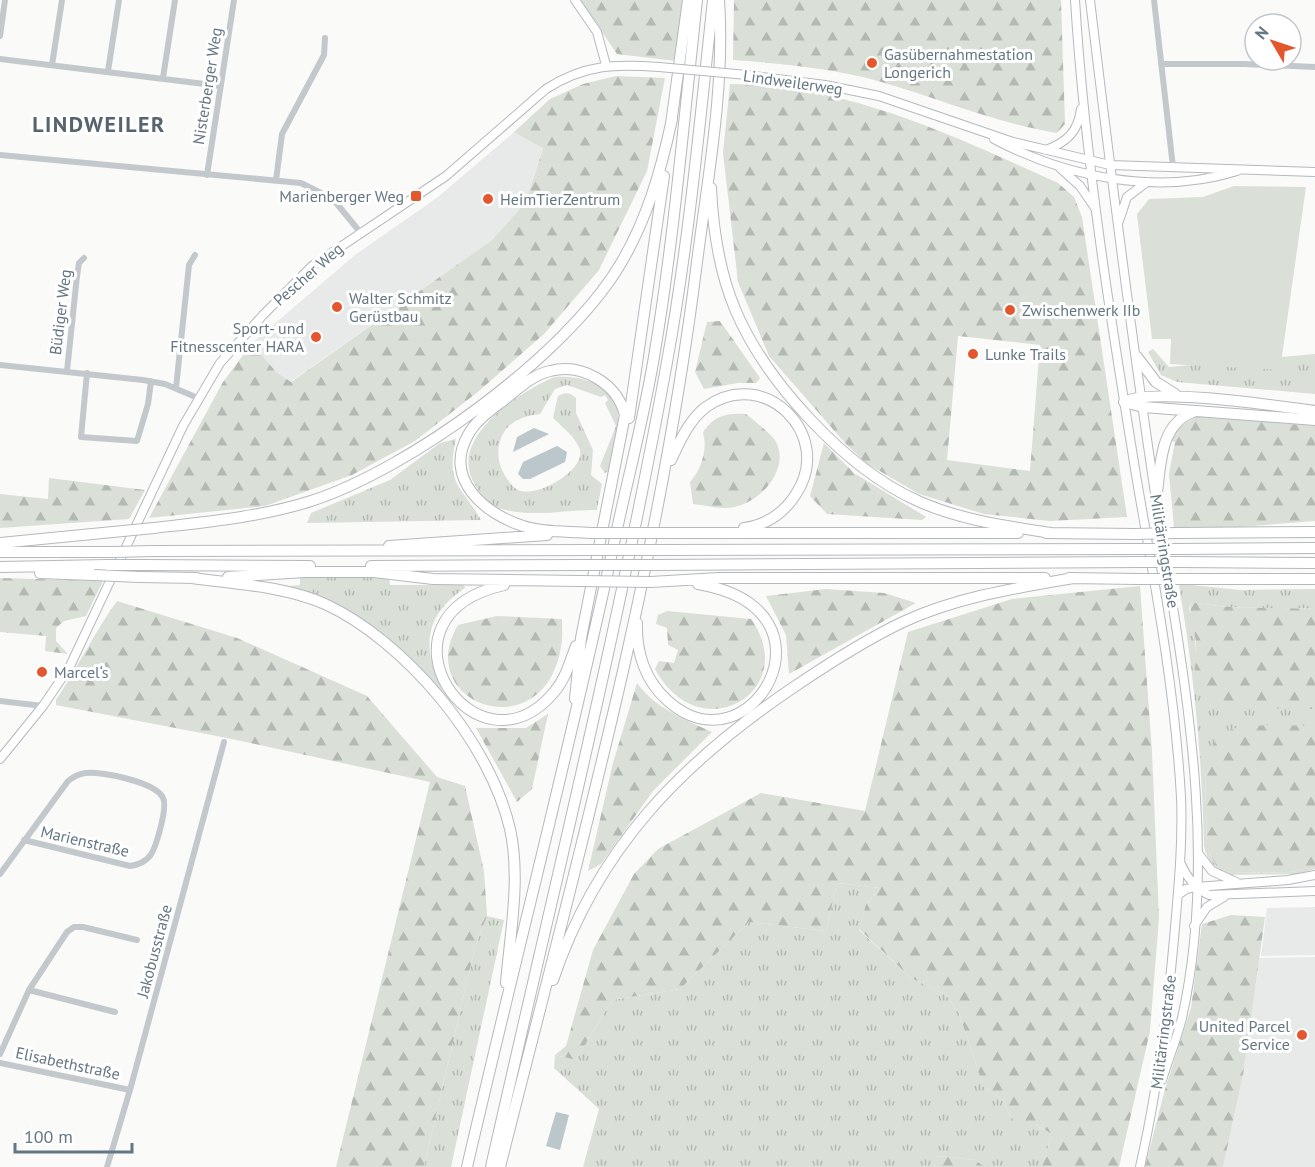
<svg xmlns="http://www.w3.org/2000/svg" width="1315" height="1167" viewBox="0 0 1315 1167" font-family="'PT Sans',sans-serif">
	<style>
		.built { fill: #e8e9e9 }
		.grass { fill: url(#grass-tufts) }
		.forest { fill: url(#forest-firs); fill-rule: evenodd }
		.garden { fill: #dadfd7 }
		.water { fill: #bbc7cb }
		.lines { fill: none; stroke-linecap: round; stroke-linejoin: round }
		.secondary-casing { stroke: #b3babf; stroke-width: 10 }
		.highway-casing { stroke: #b4b9bd; stroke-width: 12 }
		.street { stroke: #c3c8cc; stroke-width: 6 }
		.secondary { stroke: #fff; stroke-width: 8 }
		.highway { stroke: #fff; stroke-width: 10 }
		.secondary-bridge-casing { stroke: #b3babf; stroke-width: 10; stroke-linecap: butt }
		.highway-bridge-casing { stroke: #b4b9bd; stroke-width: 12; stroke-linecap: butt }
		.secondary-bridge { stroke: #fff; stroke-width: 8 }
		.highway-bridge { stroke: #fff; stroke-width: 10 }
		.poi-dot { fill: #e4572e; stroke: #fff; stroke-width: 2 }
		.labels { text-anchor: middle; dominant-baseline: central; stroke-width: 6; stroke-linejoin: round; paint-order: stroke }
		.poi-label { font-size: 16px; fill: #657683; stroke: #fff; text-anchor: start }
		.street-label { font-size: 16px; fill: #657683; stroke: #fff }
		.district-label { font-size: 22px; font-weight: bold; letter-spacing: 1.5px; fill: #57646e; stroke: #fff }
	</style>
	<defs>
		<pattern id="grass-tufts" width="24" height="20" patternUnits="userSpaceOnUse" patternTransform="scale(1.5)"><rect width="24" height="20" fill="#dadfd7"/><path d="M3 7l-1-3M5 7V3M7 7l1-3M15 17l-1-3M17 17v-4M19 17l1-3" fill="none" stroke="#b4b9b4"/></pattern>
		<pattern id="forest-firs" width="22" height="20" patternUnits="userSpaceOnUse" patternTransform="scale(1.5)"><rect width="22" height="20" fill="#dadfd7"/><path d="M5 1l3.5 6h-7zM16 11l3.5 6h-7z" fill="#b4b9b4"/></pattern>
	</defs>
	<rect width="100%" height="100%" fill="#fafaf8"/>
	<path class="built" d="M514 132 543 147 526 202 492 240 290 382 276 372 252 343 355 255 438 197Z
		M1315 907V955L1261 956 1267 908Z
		M1315 957V1167H1223L1243 1075 1259 958Z"/>
	<path class="grass" d="M1153 349 1169 367 1315 354V394L1177 382 1161 375 1148 352Z
		M554 377C580 375 614 383 618 413 620 432 613 452 610 470L605 473 600 466 616 426 605 403 608 400 605 395 601 397 567 385 555 389 540 414C522 416 505 423 500 441 497 452 498 463 503 472 507 479 511 486 518 490 534 499 585 472 580 450 576 437 562 427 553 418L558 396C566 392 570 392 576 398V413L593 450 591 475 602 484 597 510C568 509 533 518 502 509 489 505 479 493 473 481 450 436 520 392 554 377Z
		M456 439C445 485 462 486 481 520L307 523 311 513 390 480 440 443Z
		M300 576 389 577 390 585H464L465 588C422 617 422 650 444 694L442 696 421 670 387 638 278 587 300 585Z
		M1182 584 1240 590 1315 589V609C1273 607 1233 610 1191 602L1189 609 1194 623 1198 680 1242 705 1315 709V726H1241L1222 734 1210 750 1205 768 1207 847 1214 863 1238 873 1291 872 1315 867V869L1297 874 1230 875C1216 869 1207 861 1204 846 1202 758 1194 672 1179 586Z
		M837 883 880 888 866 904 859 930 911 978 946 995 959 1013 983 1086 1003 1100 1010 1117 1035 1124 1052 1134 1042 1167H985L975 1160 939 1156 935 1167H583L599 1109 554 1068 555 1055 576 1060 612 1000 680 989 749 922 826 931Z
		M487 916 504 920 451 1167H424L475 947Z"/>
	<path class="forest" d="M580 0H683L676 61 617 54Z
		M734 0H1061L1065 124 1057 133C995 123 938 98 878 81 835 69 778 63 733 60Z
		M616 76 665 78 647 171 599 270 544 334 479 391 415 441 352 475 265 506 149 518 223 382 252 343 276 372 291 382 492 240 526 202 543 148 514 132 550 99 583 84Z
		M730 84C847 84 954 136 1058 183L1074 197 1082 217 1127 517 1050 521 984 514 919 494 866 463 845 443 769 356 738 282 723 153ZM958 336 1040 345 1030 471 947 460Z
		M720 321 760 378 756 383H738L704 389 695 372 707 322Z
		M746 414C753 420 773 435 776 442 790 469 761 502 734 507 722 510 705 505 693 504L690 482C701 470 708 449 703 433 713 416 726 413 746 414Z
		M1197 416 1315 426V521L1239 527 1174 528 1169 474 1175 442 1169 440 1173 431Z
		M824 443 854 473 926 517 922 520 827 514 810 496Z
		M49 478 145 490 129 519 0 528V494L48 499Z
		M0 578 103 581 86 616 64 621 56 628V641L68 654 45 651 46 636 0 632Z
		M1140 586 1152 752 1159 918 1150 1031 1119 1167H1042L1052 1134 1035 1124 1022 1127 1010 1117 1003 1100 983 1086 959 1013 946 995 911 978 859 929 866 904 880 888 837 883 826 931 749 922 680 989 612 1000 576 1060 555 1055 566 1046 593 950 634 874 658 849 761 793 865 811 908 632 1012 599Z
		M826 589 884 593 916 603 789 674 786 635 766 596Z
		M117 601 237 638 367 696 437 777 465 786 484 871 487 916 475 947 424 1167H336L430 782 227 738 56 705V700C78 667 94 633 117 601Z
		M1191 602C1232 610 1273 607 1315 609V709C1286 708 1212 713 1198 680 1194 669 1197 654 1196 643 1195 630 1188 614 1191 602Z
		M667 611 751 619C802 691 700 752 655 669L659 661 674 663 678 650 668 645 667 628 656 624 658 615Z
		M497 616 562 619C562 628 563 638 561 647 544 751 411 704 458 625Z
		M637 683C655 708 684 719 712 732L653 791 601 864 588 871 613 763Z
		M548 714 532 789 517 802 476 728H526Z
		M1275 725 1315 726V867L1291 872 1233 873 1216 865 1207 848 1205 768 1209 750 1221 734 1241 726Z
		M1231 915 1265 917 1243 1075 1223 1167H1145L1165 1089 1191 1008 1202 924Z
		M939 1156 975 1160 985 1167H935Z"/>
	<path class="garden" d="M1234 186 1306 187 1280 370 1170 364 1171 339H1152L1137 214 1149 199 1203 197Z"/>
	<path class="water" d="M534 428 549 434 513 452 517 437Z
		M557 446 567 452 565 462 530 479H523L518 474 523 462Z
		M556 1112 569 1115 560 1150 546 1146Z"/>
	<g class="lines">
		<defs>
			<path id="secondary" d="M575 0 597 32 606 65
				M1075 0C1085 161 1111 322 1137 481 1155 585 1175 691 1181 797 1183 844 1178 892 1174 939 1167 1016 1157 1092 1140 1167
				M1090 0C1110 167 1131 334 1156 500 1182 670 1220 846 1182 1018 1177 1038 1168 1060 1162 1080
				M747 75 825 85 879 96 1013 142 1110 165 1315 172
				M994 139C1065 177 1158 196 1237 171
				M1046 150C1067 142 1078 132 1081 109
				M1060 168 1080 186 1095 208
				M1119 221 1127 197 1147 182
				M0 759 43 706 70 666 183 426 220 363 263 315 312 266 446 176 546 89C585 64 615 64 659 67
				M1198 853 1212 871 1236 882
				M1181 864C1187 878 1195 888 1209 895L1315 891
				M1178 895 1186 889 1196 887 1288 880 1315 875
				M1194 926 1207 907 1224 897"/>
			<path id="highway" d="M671 124 688 0
				M711 188C713 229 719 271 735 309 765 381 846 469 918 501 960 520 1006 526 1051 533
				M1137 357 1156 382 1175 394
				M1124 402C1153 387 1277 406 1315 411
				M1124 402 1143 407 1315 420
				M629 418 664 176
				M671 460C680 441 689 420 706 407 764 365 835 435 796 494 784 513 766 525 744 528
				M1156 500C1161 469 1158 425 1193 412
				M154 528C206 522 261 517 311 501 410 469 563 357 618 268 646 223 661 171 672 119
				M661 533H1018
				M1046 533 1135 534
				M1176 533 1315 532
				M0 543 123 531
				M389 546 547 535
				M1180 549 1315 548
				M658 550 1137 549
				M151 551 588 550
				M0 552H114
				M1181 562 1315 563
				M145 565 310 566
				M655 565 1138 562
				M371 566 585 565
				M0 567 108 565
				M40 573 94 575
				M139 577 197 578
				M228 577 305 572H374L433 579 581 581
				M192 578C235 584 284 586 325 604 405 641 490 742 510 829 521 878 510 934 506 983
				M1069 578 1138 579
				M1184 579H1315
				M651 582 719 578H1045
				M504 585C362 617 477 787 555 691 566 678 570 661 576 646
				M637 623C636 652 645 681 668 701 750 775 848 609 698 584
				M575 699 581 638 625 415C617 383 582 363 550 371 532 375 518 389 504 400 491 410 476 420 468 435 443 479 485 514 523 526 544 533 569 531 591 533
				M553 980C597 849 681 763 794 687 828 664 865 640 903 622 957 597 1016 588 1074 578
				M467 1167C517 951 573 737 619 520 631 466 645 411 654 357 674 239 684 119 697 0
				M491 1167C551 899 618 632 667 362 689 242 700 120 713 0
				M500 1167C575 868 659 568 697 262 708 176 725 87 719 0"/>
		</defs>
		<use href="#secondary" class="secondary-casing"/>
		<use href="#highway" class="highway-casing"/>
		<path class="street" d="M1154 0 1173 167
			M0 36 5 0
			M0 59 221 86
			M1161 64H1244L1315 67
			M52 65 62 0
			M108 71 119 0
			M163 78 175 0
			M0 155 301 183 333 199 360 232
			M207 175 234 0
			M276 180 282 134 324 55 325 38
			M0 365 143 380 165 384 198 398
			M67 371 77 276 79 263 84 258
			M87 373 81 437 137 441 148 404 151 381
			M176 388 189 265 195 255
			M0 701 43 706
			M0 874 68 781C73 777 79 774 85 773 101 771 156 782 163 798 168 807 156 848 150 856 144 863 138 865 130 866L24 840
			M29 990 115 1012
			M0 1054 29 990 67 932 74 927H83L137 940
			M0 1063 130 1090
			M107 1167 130 1090 224 742"/>
		<use href="#secondary" class="secondary"/>
		<use href="#highway" class="highway"/>
		<defs>
			<path id="secondary-bridge" d="M659 67 747 75"/>
			<path id="highway-bridge" d="M123 531 154 528
				M591 533H661
				M1135 534 1176 533
				M1137 549H1180
				M588 550H658
				M114 552 151 551
				M1138 562H1181
				M108 565H145
				M585 565H655
				M94 575 139 577
				M1138 579H1184
				M581 581 651 582"/>
		</defs>
		<use href="#secondary-bridge" class="secondary-bridge-casing"/>
		<use href="#highway-bridge" class="highway-bridge-casing"/>
		<use href="#secondary-bridge" class="secondary-bridge"/>
		<use href="#highway-bridge" class="highway-bridge"/>
	</g>
	<g class="poi-dot">
		<circle cx="872" cy="63" r="6"/>
		<rect x="410" y="190" width="12" height="12" rx="3"/>
		<circle cx="488" cy="199" r="6"/>
		<circle cx="337" cy="307" r="6"/>
		<circle cx="1010" cy="310" r="6"/>
		<circle cx="316" cy="337" r="6"/>
		<circle cx="973" cy="354" r="6"/>
		<circle cx="42" cy="672" r="6"/>
		<circle cx="1302" cy="1035" r="6"/>
	</g>
	<g class="labels">
		<g class="poi-label">
			<text x="884" y="54">Gasübernahmestation<tspan x="884" dy="18">Longerich</tspan></text>
			<text x="404" y="196" text-anchor="end">Marienberger Weg</text>
			<text x="500" y="199">HeimTierZentrum</text>
			<text x="349" y="298">Walter Schmitz<tspan x="349" dy="18">Gerüstbau</tspan></text>
			<text x="1022" y="310">Zwischenwerk IIb</text>
			<text x="304" y="328" text-anchor="end">Sport- und<tspan x="304" dy="18">Fitnesscenter HARA</tspan></text>
			<text x="985" y="354">Lunke Trails</text>
			<text x="54" y="672">Marcel‘s</text>
			<text x="1290" y="1026" text-anchor="end">United Parcel<tspan x="1290" dy="18">Service</tspan></text>
		</g>
		<g class="street-label">
			<text transform="translate(793 82) rotate(8)">Lindweilerweg</text>
			<text transform="translate(207 86) rotate(-81)">Nisterberger Weg</text>
			<text transform="translate(308 274) rotate(-41)">Pescher Weg</text>
			<text transform="translate(60 312) rotate(-83)">Büdiger Weg</text>
			<text transform="translate(1165 551) rotate(81)">Militärringstraße</text>
			<text transform="translate(85 841) rotate(13)">Marienstraße</text>
			<text transform="translate(154 951) rotate(-75)">Jakobusstraße</text>
			<text transform="translate(1163 1032) rotate(-83)">Militärringstraße</text>
			<text transform="translate(68 1063) rotate(12)">Elisabethstraße</text>
		</g>
		<g class="district-label">
			<text x="99" y="124">LINDWEILER</text>
		</g>
	</g>
	<g transform="translate(1273 42) rotate(309)"><circle r="28" fill="#ffffff" stroke="#c1c8cd" stroke-width="1.5"/>
	<path d="M0-4.5L10 22L0 15L-10 22Z" fill="#e4572e"/>
	<text y="-9" font-size="16" font-weight="bold" text-anchor="middle" fill="#657683">N</text>
	</g>
	<path d="M15 1143v9h117v-9" fill="none" stroke="#657683" stroke-width="3"/>
	<text x="24" y="1143" font-size="18" fill="#657683" stroke="#ffffff" stroke-width="4.5" paint-order="stroke">100 m</text>
</svg>
